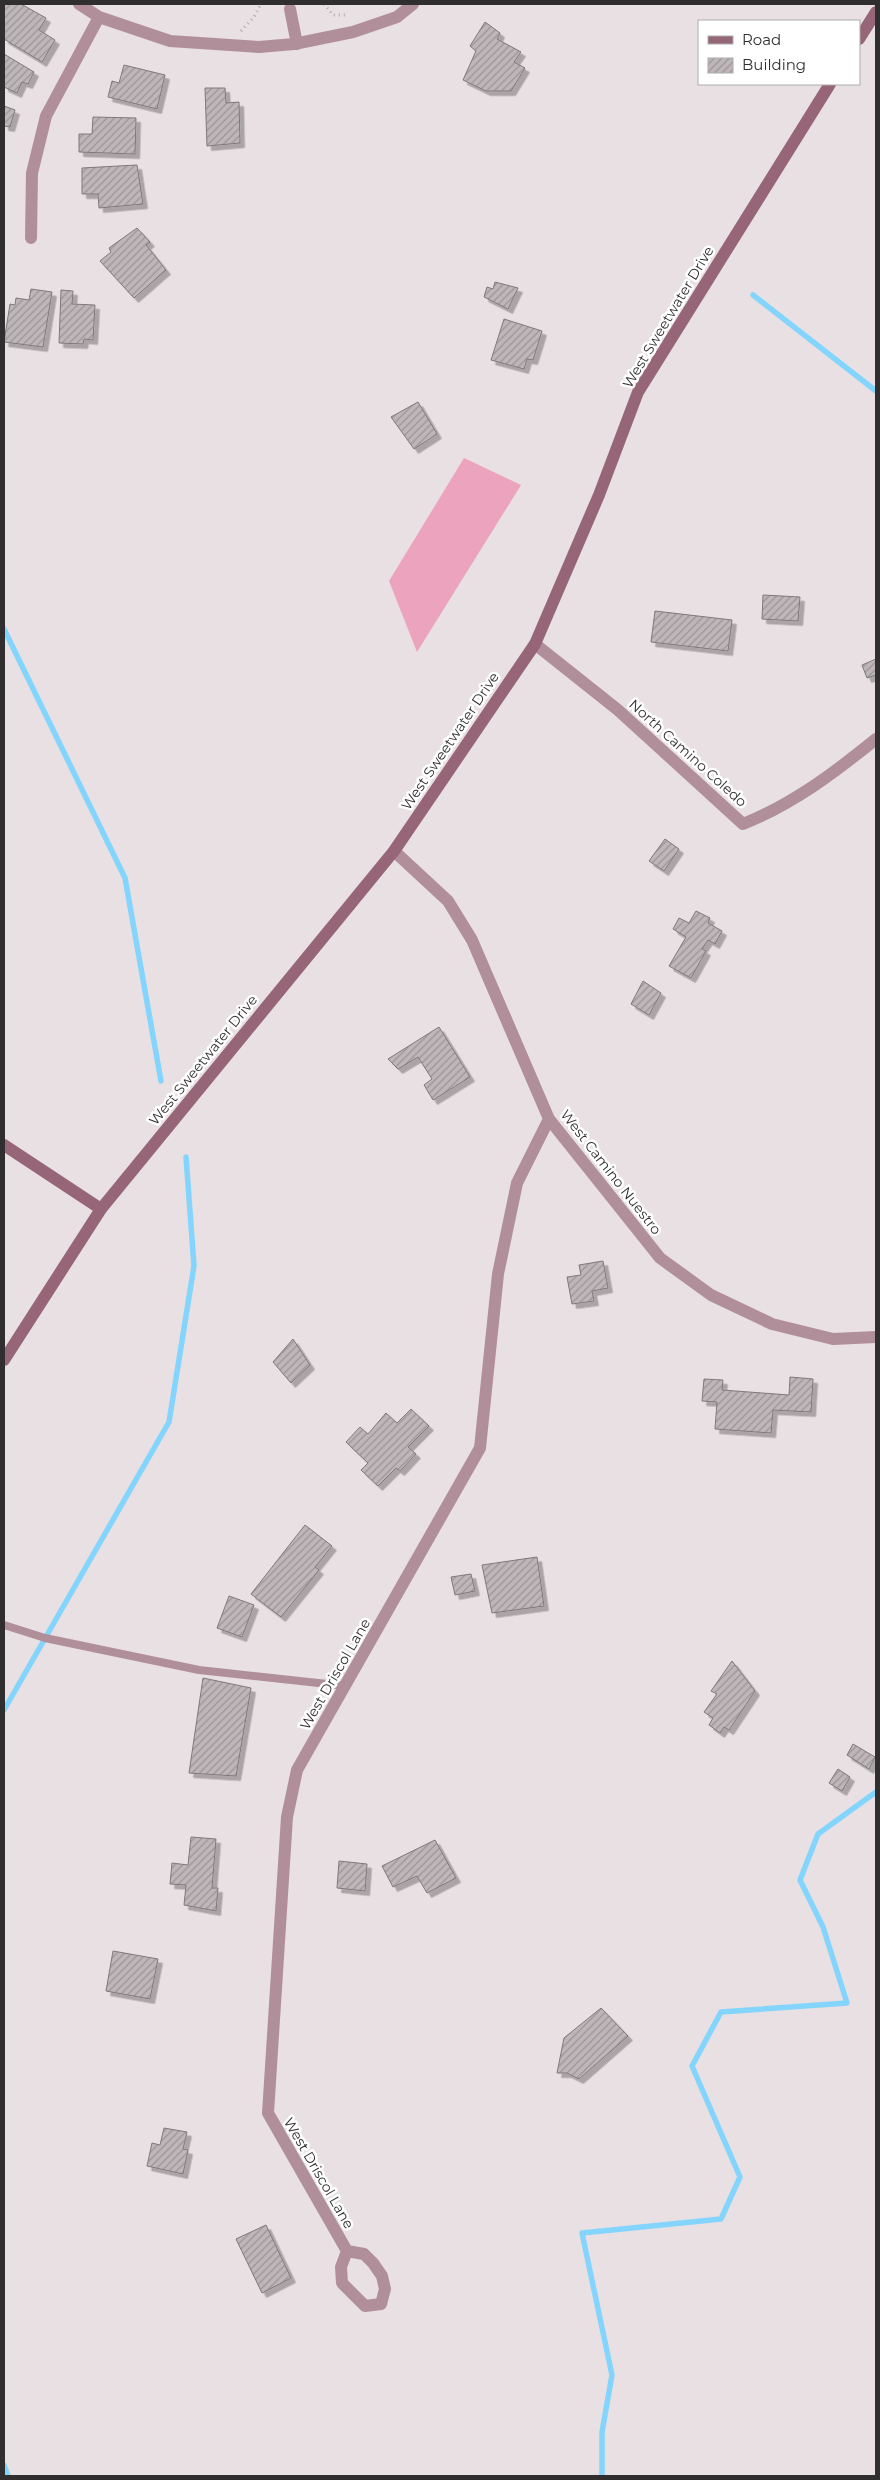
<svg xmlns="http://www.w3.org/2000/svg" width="880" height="2480" viewBox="0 0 880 2480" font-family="Montserrat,sans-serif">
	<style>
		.pitch { fill: #eca3be }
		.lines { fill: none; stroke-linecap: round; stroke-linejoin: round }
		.stream { stroke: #84d5fd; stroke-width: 5.5 }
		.building { fill: url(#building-hatch); stroke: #7f787b; filter: url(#shadow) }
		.path { stroke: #afa9ab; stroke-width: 3; stroke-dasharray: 1 4; stroke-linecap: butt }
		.lane { stroke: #b18f9a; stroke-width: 8 }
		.street { stroke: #b18f9a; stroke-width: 12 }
		.secondary { stroke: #966678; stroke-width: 12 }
		.labels { text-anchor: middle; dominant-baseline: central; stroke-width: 5; stroke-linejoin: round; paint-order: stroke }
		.street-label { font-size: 14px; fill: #312e2f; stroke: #fff }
	</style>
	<defs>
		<pattern id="building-hatch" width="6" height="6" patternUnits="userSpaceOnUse" patternTransform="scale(1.25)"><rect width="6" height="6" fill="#beb6b9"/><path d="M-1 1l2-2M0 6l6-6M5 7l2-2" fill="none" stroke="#9b9497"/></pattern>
		<filter id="shadow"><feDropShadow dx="4.5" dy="4.5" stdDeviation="0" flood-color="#0004"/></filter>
	</defs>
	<rect width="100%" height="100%" fill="#e8e0e2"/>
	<path class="pitch" d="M464 458 521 485 417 652 389 581Z"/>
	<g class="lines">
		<path class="stream" d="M753 295 876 391
			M4 629 125 878 161 1081
			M4 1710 169 1422 194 1266 186 1157
			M4 2465 8 2476
			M602 2476V2432L612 2375 582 2233 721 2219 740 2177 692 2066 721 2012 847 2003 823 1927 800 1880 818 1834 876 1792"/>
	</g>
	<path class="building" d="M4 4H21L46 18 39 30 55 40 42 62 4 39Z
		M485 22 500 33 497 39 521 52 514 62 525 68 511 91H486L463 80 476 51 470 46Z
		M4 54 34 72 28 84 22 82 17 93 4 87Z
		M124 65 165 75 157 109 108 97 112 81 119 83Z
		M205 88H225L226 103 239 102 240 143 207 146Z
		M4 106 15 110 10 127 4 126Z
		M93 117 136 118 135 154 79 152V134H92Z
		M137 165 143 204 99 208 98 194H82V168Z
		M137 228 150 242 146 245 166 270 134 298 100 261 111 252 109 248Z
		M495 282 518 288 508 309 484 297 487 287 493 289Z
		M31 289 52 292 43 347 4 342 10 304 15 305 16 298 29 300Z
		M61 290 73 291 72 304 95 305 93 340 84 339 83 344 59 343Z
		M504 319 542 331 533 360 527 359 524 369 491 360Z
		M418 402 437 434 414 449 391 417Z
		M763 595 800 597 798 621 762 619Z
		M655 611 732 620 728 651 651 642Z
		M876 659V675L867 678 862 665Z
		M665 839 679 849 664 871 649 861Z
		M696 911 710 918 708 923 722 931 715 944 708 940 702 949 706 951 691 978 669 966 686 937 673 929 679 918 689 923Z
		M643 981 661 993 649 1015 631 1004Z
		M439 1027 470 1077 433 1100 424 1085 432 1079 418 1057 398 1069 388 1059Z
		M603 1261 608 1288 592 1291 594 1301 572 1304 567 1277 581 1275 579 1265Z
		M293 1339 310 1365 291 1383 273 1362Z
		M790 1377 813 1379 811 1412 773 1410 771 1433 715 1429 717 1402 702 1401 704 1379 723 1380 722 1390 789 1395Z
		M411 1409 429 1426 408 1447 416 1454 400 1471 396 1468 378 1486 361 1470 368 1463 346 1442 360 1427 368 1434 386 1413 397 1423Z
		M305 1525 332 1546 315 1567 319 1570 281 1617 251 1594Z
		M537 1557 544 1606 492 1613 482 1565Z
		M471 1574 475 1591 455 1595 451 1577Z
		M229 1596 254 1605 242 1637 217 1628Z
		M732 1661 755 1691 729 1730 724 1727 720 1733 709 1725 713 1718 704 1712 717 1694 711 1691Z
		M203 1678 251 1688 236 1776 189 1773Z
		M853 1744 875 1757 869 1769 847 1755Z
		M838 1769 850 1777 842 1791 829 1783Z
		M191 1837 216 1839 212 1888H218L216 1911 184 1905 186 1885 170 1884 172 1863 188 1865Z
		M435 1840 456 1878 427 1893 417 1876 393 1887 382 1866Z
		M339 1861 367 1864 365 1891 337 1888Z
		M113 1951 158 1959 150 1999 106 1991Z
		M601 2008 628 2036 579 2079 567 2073H557L564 2038Z
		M164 2128 187 2132 183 2149 188 2150 183 2174 147 2166 152 2143 160 2145Z
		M266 2225 291 2278 262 2293 236 2239Z"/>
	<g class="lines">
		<path class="path" d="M324 4 333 15H347
			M241 31 254 17 261 4"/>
		<path class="lane" d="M4 1625 45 1638 199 1670 346 1686"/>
		<path class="street" d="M79 4 99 17 170 41 259 47 294 44 353 32 397 17 413 4
			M290 9 297 44
			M31 238 32 173 46 116 99 17
			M535 644 618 710 743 824C793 804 834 773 876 739
			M394 851 448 901 472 940 549 1119 660 1258 711 1295 772 1324 833 1339 876 1337
			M347 2251 268 2113 287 1817 297 1770 480 1448 498 1274 517 1183 549 1119
			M347 2251 364 2254 373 2263 382 2276 385 2289 381 2304 365 2306 342 2283 341 2267Z"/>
		<path class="secondary" d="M859 39 876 12
			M4 1145 101 1209
			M4 1360 101 1209 394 851 535 644 599 495 638 392 830 84"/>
	</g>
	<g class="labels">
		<g class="street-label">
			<text transform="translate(668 317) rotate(-59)">West Sweetwater Drive</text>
			<text transform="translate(450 741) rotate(-56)">West Sweetwater Drive</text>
			<text transform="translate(688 753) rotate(42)">North Camino Coledo</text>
			<text transform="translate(203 1060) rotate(-51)">West Sweetwater Drive</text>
			<text transform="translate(611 1172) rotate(52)">West Camino Nuestro</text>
			<text transform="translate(335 1674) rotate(-60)">West Driscol Lane</text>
			<text transform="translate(319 2173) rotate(60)">West Driscol Lane</text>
		</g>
	</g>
	<rect width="880" height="2480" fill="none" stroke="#312e2f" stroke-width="10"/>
	<rect x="698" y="20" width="162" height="65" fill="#ffffff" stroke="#adabac"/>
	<rect x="708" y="36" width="25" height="8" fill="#966678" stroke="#adabac"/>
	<text x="742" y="45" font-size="15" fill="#312e2f">Road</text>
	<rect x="708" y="58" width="25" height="15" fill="url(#building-hatch)" stroke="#adabac"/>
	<text x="742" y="70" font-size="15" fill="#312e2f">Building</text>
</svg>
